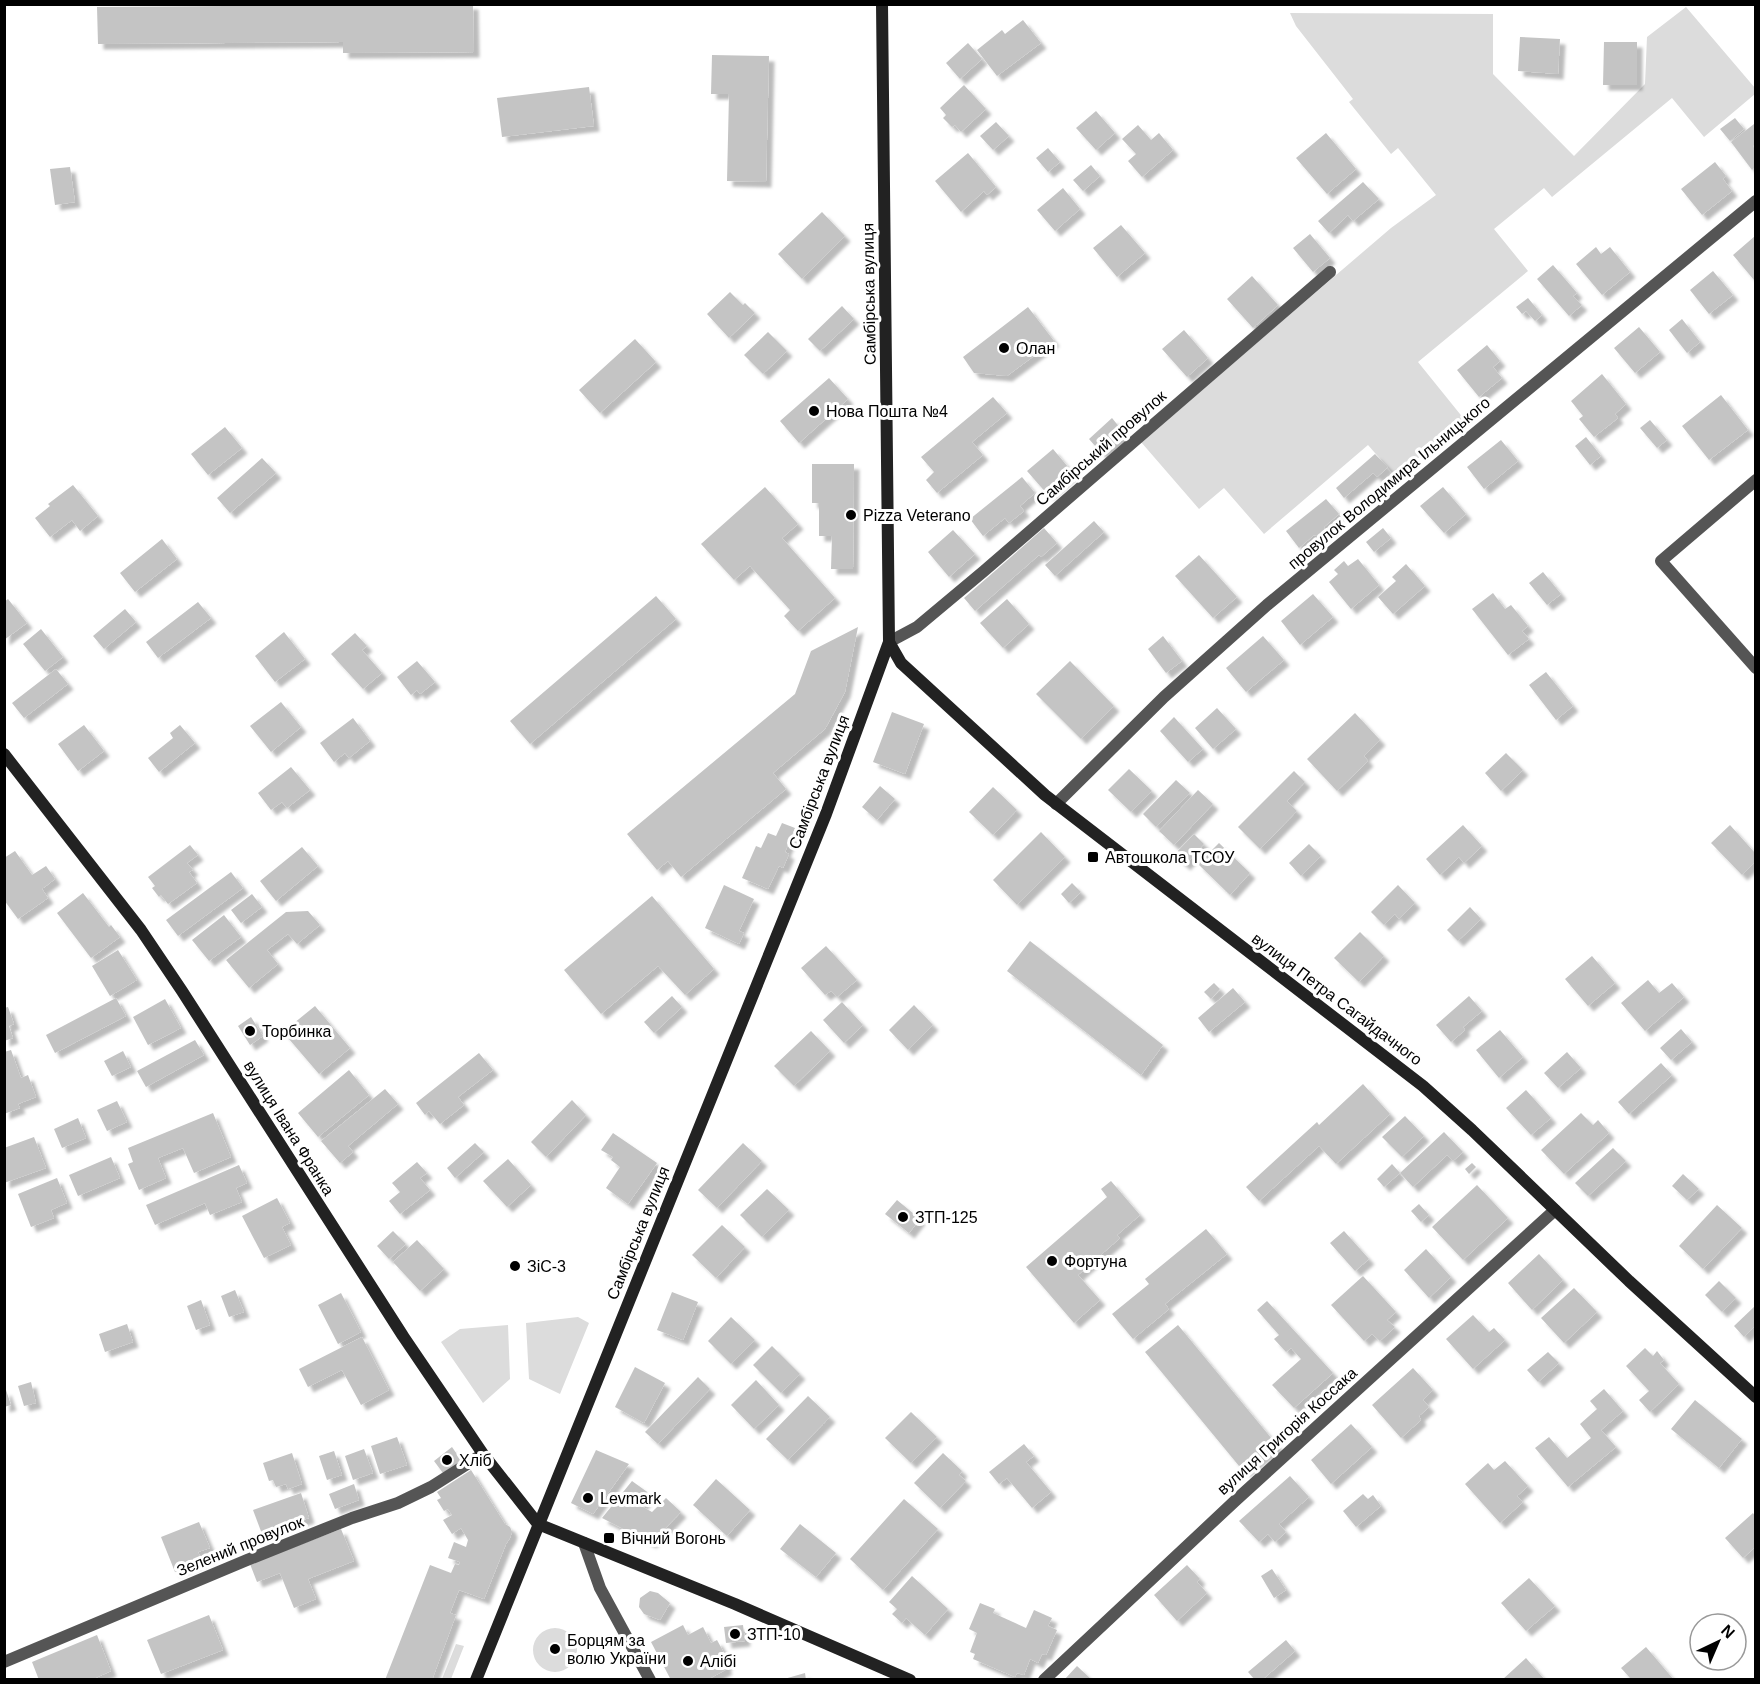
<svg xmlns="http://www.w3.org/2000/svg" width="1760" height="1684" viewBox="0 0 1760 1684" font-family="Helvetica,sans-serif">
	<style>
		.green { fill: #dcdcdc }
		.building { fill: #c4c4c4; filter: url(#shadow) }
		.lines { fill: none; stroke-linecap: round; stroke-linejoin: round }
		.street { stroke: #555; stroke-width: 12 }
		.secondary { stroke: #222; stroke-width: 12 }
		.poi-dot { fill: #000; stroke: #fff; stroke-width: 2 }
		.labels { text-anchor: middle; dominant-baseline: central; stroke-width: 6; stroke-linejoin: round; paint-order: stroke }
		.street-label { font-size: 16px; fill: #000; stroke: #fff }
		.poi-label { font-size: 16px; fill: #000; stroke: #fff; text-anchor: start }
	</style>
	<defs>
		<filter id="shadow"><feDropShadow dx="5.5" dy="5.5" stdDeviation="1.5" flood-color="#0004"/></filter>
	</defs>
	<rect width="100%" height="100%" fill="#fff"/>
	<path class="green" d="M1686 7 1755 88V94L1704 137 1672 98 1552 197 1544 188 1494 229 1528 271 1418 362 1464 419 1396 477 1368 445 1264 534 1224 488 1199 509 1141 442 1391 228 1436 195 1398 148 1391 154 1349 102 1353 99 1296 26 1290 13 1493 14V74L1574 156 1645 84 1647 37Z
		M578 1317 589 1323 560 1394 529 1379 526 1323Z
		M508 1325 510 1379 483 1403 441 1342 460 1329Z
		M533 1650a22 22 0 1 1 44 0a22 22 0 1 1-44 0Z
		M456 1644 464 1646 451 1679H442Z"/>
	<path class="building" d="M473 4 474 52 343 53V42L98 44 97 7Z
		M1023 20 1041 43 997 76 977 50 1002 30 1005 34Z
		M1520 37 1560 39 1558 74 1518 71Z
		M1604 42H1637V85H1603Z
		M968 43 982 59 960 79 946 63Z
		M712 55 769 56 766 182 727 181 729 94H711Z
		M964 85 986 109 961 132 955 125 952 127 943 118 946 115 940 108Z
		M589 87 594 126 502 137 497 98Z
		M1096 111 1115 133 1096 150 1076 128Z
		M1735 118 1744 129 1730 141 1720 129Z
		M996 122 1009 136 993 150 980 136Z
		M1754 124 1755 126V144L1753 146 1755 150V167L1752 170 1731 142Z
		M1138 125 1151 140 1159 133 1173 150 1142 177 1128 161 1136 154 1122 139Z
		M1326 133 1356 169 1327 194 1296 158Z
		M1048 148 1060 162 1048 172 1036 158Z
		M968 153 996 187 987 195 984 191 961 212 935 181Z
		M1715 162 1726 176 1723 179 1732 191 1702 215 1681 189Z
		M1091 165 1100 176 1083 191 1073 180Z
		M70 167 75 202 55 205 50 169Z
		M1363 182 1379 199 1353 221 1348 215 1329 233 1318 221Z
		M1063 188 1080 209 1055 231 1037 210Z
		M822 212 845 236 802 279 778 254Z
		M1121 225 1145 253 1117 277 1093 248Z
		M1310 234 1330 258 1313 272 1293 248Z
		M1755 236V279L1754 280 1733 255Z
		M1596 247 1601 254 1610 247 1630 272 1602 295 1576 264Z
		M1553 265 1577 293 1573 296 1582 305 1569 316 1537 279Z
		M1713 271 1733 295 1709 314 1690 290Z
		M1252 276 1278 305 1253 328 1227 299Z
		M730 292 743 305 745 303 755 313 729 338 707 314Z
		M1528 298 1542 315 1535 321 1526 311 1522 314 1516 307Z
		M842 306 854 319 820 351 808 339Z
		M1028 307 1054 341 1007 376 974 373 963 357Z
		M1682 319 1700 342 1687 353 1669 330Z
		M1639 327 1660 352 1635 373 1614 348Z
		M1184 330 1208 358 1187 377 1162 349Z
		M768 332 787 351 763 374 744 355Z
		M635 339 656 362 600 413 579 390Z
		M1487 345 1500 361 1493 367 1502 378 1479 397 1457 370Z
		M1602 374 1626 404 1615 414 1618 418 1594 437 1579 419 1583 416 1571 401Z
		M829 378 848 399 799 443 780 421Z
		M1721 395 1748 430 1709 460 1682 426Z
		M993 397 1007 413 972 442 983 455 937 493 926 480 934 472 921 457Z
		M1112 418 1125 434 1102 454 1089 439Z
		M1650 420 1667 440 1657 448 1640 428Z
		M225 427 242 448 208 475 191 454Z
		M1586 437 1601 456 1590 465 1575 446Z
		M1501 440 1518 461 1484 489 1467 467Z
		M1053 449 1073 473 1048 495 1027 471Z
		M1375 454 1388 467 1377 477 1373 473 1344 498 1336 488Z
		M262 458 276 473 230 513 217 498Z
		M812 464H854L853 569H831L832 536H819V503H812Z
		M1022 477 1035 493 1020 506 1024 511 1009 523 1005 518 983 536 970 519Z
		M73 485 98 516 80 531 72 520 50 537 35 518 50 506 48 504Z
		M765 487 798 524 782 538 835 598 798 631 784 616 790 610 750 566 734 580 701 544Z
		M1443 487 1466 514 1444 533 1420 506Z
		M1326 499 1339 514 1324 527 1325 534 1321 537 1314 535 1299 548 1286 531Z
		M1094 521 1104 532 1055 576 1045 565Z
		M1044 528 1057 543 1041 557 1039 555 975 611 964 598Z
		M1383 528 1391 538 1374 552 1366 542Z
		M953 530 975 554 949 577 928 552Z
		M162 539 177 559 135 592 120 573Z
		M1199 555 1237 597 1213 618 1175 576Z
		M1358 559 1379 585 1351 609 1329 582 1338 574 1334 570 1344 561 1348 566Z
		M1406 564 1425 586 1393 614 1378 597 1396 581 1392 577Z
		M1543 572 1561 594 1547 605 1529 583Z
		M1493 593 1505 609 1511 605 1528 626 1522 631 1529 639 1508 655 1472 609Z
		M1313 594 1333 617 1300 645 1281 621Z
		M656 596 676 619 530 744 510 721Z
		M8 599 27 623 4 640V602Z
		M1007 599 1029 624 1003 648 980 623Z
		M198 602 211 618 158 658 146 642Z
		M125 609 136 622 104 649 93 636Z
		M858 627 845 692 825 729 773 773 786 789 681 877 668 861 657 870 627 834 795 694 811 651Z
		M41 629 63 657 45 671 23 644Z
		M284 632 305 659 275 682 255 656Z
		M355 633 367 646 362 650 382 673 363 689 331 654Z
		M1163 636 1182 661 1166 673 1148 649Z
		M1263 636 1284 660 1246 692 1226 668Z
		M417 661 435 682 420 694 417 690 411 695 397 677Z
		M1070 661 1114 706 1081 739 1036 694Z
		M56 669 68 684 24 718 12 703Z
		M1546 672 1573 706 1556 720 1529 685Z
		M281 702 301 727 271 752 250 726Z
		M1217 708 1236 729 1213 749 1195 728Z
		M892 712 924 724 905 774 873 762Z
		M1355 713 1380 740 1364 756 1368 761 1337 791 1307 759Z
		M1174 717 1203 749 1188 762 1160 731Z
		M353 718 370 741 349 758 345 753 334 762 320 743Z
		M84 725 104 751 78 771 58 744Z
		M180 725 195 743 159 772 148 758 173 738 170 733Z
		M1506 753 1523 770 1501 791 1485 773Z
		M291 767 310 790 287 808 282 802 271 810 258 793Z
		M1129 769 1152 791 1131 812 1108 790Z
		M1294 771 1305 782 1287 801 1297 811 1260 849 1238 827Z
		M1176 780 1190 793 1156 827 1143 814Z
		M880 786 895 799 877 820 862 807Z
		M993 787 1017 810 993 835 969 812Z
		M1198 790 1213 804 1174 845 1159 831Z
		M782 823 795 828 785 852 789 854 783 868 779 866 768 889 742 878 756 846 761 848 768 833 776 836Z
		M1463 825 1482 846 1464 863 1459 857 1440 875 1426 859Z
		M1730 825 1755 853V862L1742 875 1711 843Z
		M1041 832 1065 857 1017 905 993 880Z
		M1194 834 1204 844 1185 865 1174 855Z
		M1219 843 1250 873 1230 895 1198 864Z
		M1309 844 1321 856 1301 876 1289 863Z
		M190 845 198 855 187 863 193 870 189 872 197 883 168 904 161 895 159 897 152 888 155 886 148 877Z
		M302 847 318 866 276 901 260 881Z
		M15 851 32 875 46 866 55 879 42 889 48 898 18 919 4 900V858Z
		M231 872 243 888 178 936 166 920Z
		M1072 883 1081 892 1069 903 1061 894Z
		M724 885 754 899 739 931 744 933 739 944 705 928Z
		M1398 885 1415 903 1399 919 1395 914 1384 925 1371 912Z
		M83 893 109 927 111 925 120 937 91 958 57 913Z
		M252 894 262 907 241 923 231 910Z
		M652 896 714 969 685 995 658 966 601 1014 564 970Z
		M1470 907 1481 919 1458 941 1447 930Z
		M308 911 320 925 297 944 288 934 267 950 278 964 249 988 226 960 286 912Z
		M224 915 241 937 209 961 192 940Z
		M1360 932 1384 956 1359 982 1334 958Z
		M1030 941 1163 1045 1141 1075 1007 971Z
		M826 946 857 980 837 997 831 991 825 995 801 968Z
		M118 950 137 980 110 996 92 966Z
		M1592 956 1615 983 1588 1006 1565 979Z
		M1648 980 1659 993 1672 983 1684 997 1645 1031 1621 1003Z
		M1214 983 1220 989 1211 999 1204 992Z
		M1233 988 1245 1002 1209 1032 1198 1018Z
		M672 996 682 1007 654 1033 644 1022Z
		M1469 996 1482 1011 1463 1027 1465 1030 1451 1042 1436 1025Z
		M116 998 126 1016 55 1053 46 1035Z
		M165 999 181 1028 148 1045 133 1017Z
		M842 1002 863 1025 844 1043 823 1020Z
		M914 1005 933 1025 908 1050 889 1030Z
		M315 1006 350 1048 319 1074 283 1032Z
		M8 1007 14 1024 9 1026 13 1038 4 1041V1008Z
		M251 1017 263 1036 250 1045 238 1026Z
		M1681 1029 1692 1042 1671 1060 1660 1048Z
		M1500 1030 1523 1057 1499 1078 1476 1050Z
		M811 1031 830 1051 794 1086 774 1066Z
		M195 1040 204 1055 146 1087 137 1071Z
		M11 1050 21 1078 28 1075 36 1097 18 1104 20 1108 4 1114V1052Z
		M123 1051 131 1067 112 1076 104 1061Z
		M1567 1052 1581 1068 1558 1088 1544 1073Z
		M479 1053 493 1070 458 1097 464 1105 440 1124 429 1111 425 1115 416 1103Z
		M1661 1063 1672 1075 1629 1114 1618 1102Z
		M349 1070 369 1095 318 1137 298 1113Z
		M1363 1084 1390 1114 1336 1164 1319 1146 1259 1201 1246 1187 1317 1122 1319 1125Z
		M385 1089 398 1104 348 1146 353 1152 340 1163 321 1141Z
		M1526 1090 1551 1118 1531 1135 1506 1108Z
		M572 1100 586 1115 546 1157 531 1142Z
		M117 1101 127 1122 107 1131 97 1110Z
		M213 1113 231 1157 194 1173 183 1148 158 1158 166 1178 139 1190 128 1164 133 1162 128 1148Z
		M1581 1113 1593 1125 1598 1120 1609 1133 1564 1174 1541 1150Z
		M1405 1116 1424 1136 1402 1157 1382 1137Z
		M78 1118 86 1138 62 1148 54 1129Z
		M1444 1132 1463 1152 1453 1161 1447 1155 1413 1187 1400 1173 1384 1187 1377 1179 1392 1164 1400 1173Z
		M613 1133 657 1163 628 1204 606 1188 620 1167 611 1160 613 1157 601 1150Z
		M34 1137 46 1168 4 1183V1148Z
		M475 1143 484 1152 455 1178 447 1168Z
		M743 1143 762 1161 717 1208 698 1190Z
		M1613 1148 1626 1161 1588 1196 1575 1183Z
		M111 1157 120 1178 78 1196 69 1175Z
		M508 1159 531 1185 507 1207 483 1181Z
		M417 1162 427 1173 420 1178 430 1190 400 1214 389 1201 400 1192 392 1183Z
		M1472 1163 1476 1167 1469 1174 1465 1169Z
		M239 1165 247 1183 236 1188 242 1202 210 1215 205 1203 155 1225 146 1205Z
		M1683 1174 1699 1189 1687 1200 1672 1186Z
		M57 1178 67 1203 51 1210 54 1218 31 1227 18 1194Z
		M1111 1181 1140 1215 1117 1235 1120 1238 1078 1275 1100 1300 1074 1323 1026 1267 1107 1197 1101 1189Z
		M1477 1185 1508 1218 1463 1260 1432 1227Z
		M767 1189 789 1210 762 1237 740 1215Z
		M277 1198 290 1223 282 1227 291 1245 264 1258 242 1216Z
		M897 1200 920 1219 909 1233 885 1214Z
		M1419 1204 1429 1215 1421 1222 1411 1211Z
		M1717 1205 1742 1228 1703 1269 1679 1246Z
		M722 1225 745 1247 716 1278 692 1255Z
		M1206 1229 1227 1254 1165 1304 1169 1309 1133 1339 1112 1314 1149 1284 1145 1279Z
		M393 1231 406 1244 389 1259 377 1246Z
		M1344 1231 1369 1259 1355 1271 1330 1243Z
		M417 1240 444 1269 420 1291 393 1262Z
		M1426 1249 1451 1277 1429 1298 1404 1270Z
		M1539 1254 1563 1280 1532 1310 1508 1283Z
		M1363 1276 1396 1312 1387 1320 1395 1327 1380 1341 1372 1334 1364 1341 1331 1305Z
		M1719 1281 1736 1298 1722 1312 1705 1295Z
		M1574 1288 1597 1312 1564 1343 1541 1318Z
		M235 1290 244 1312 229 1317 221 1296Z
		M672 1292 698 1302 683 1340 657 1330Z
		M341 1293 361 1332 338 1344 318 1305Z
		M201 1300 210 1325 196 1330 187 1306Z
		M1267 1301 1333 1373 1294 1408 1272 1385 1301 1359 1291 1348 1286 1352 1274 1339 1279 1335 1257 1310Z
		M1755 1306V1326L1744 1337 1734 1326Z
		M1473 1315 1489 1332 1494 1328 1505 1340 1473 1369 1446 1339Z
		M731 1317 755 1340 731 1364 708 1341Z
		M127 1324 133 1342 105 1352 99 1334Z
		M1178 1325 1277 1445 1244 1472 1145 1352Z
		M362 1337 389 1390 361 1405 342 1370 308 1387 299 1369Z
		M772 1346 800 1374 781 1393 753 1365Z
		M1645 1348 1653 1356 1657 1351 1664 1360 1660 1363 1679 1384 1650 1412 1639 1400 1649 1391 1626 1366Z
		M1548 1352 1559 1363 1538 1382 1527 1370Z
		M635 1367 665 1383 644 1423 615 1407Z
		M1413 1368 1433 1390 1423 1400 1429 1407 1419 1416 1421 1420 1401 1438 1372 1405Z
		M698 1377 710 1389 658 1444 645 1432Z
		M756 1380 779 1405 754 1429 731 1405Z
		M31 1382 36 1403 24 1406 18 1386Z
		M1604 1389 1623 1411 1601 1430 1616 1447 1568 1487 1535 1448 1549 1437 1567 1458 1591 1438 1580 1424 1597 1409 1590 1401Z
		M6 1390 11 1405 4 1407V1391Z
		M808 1396 830 1417 788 1460 766 1439Z
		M1695 1400 1742 1439 1719 1468 1671 1429Z
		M911 1412 937 1437 911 1463 885 1438Z
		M1351 1424 1372 1447 1331 1484 1311 1460Z
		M397 1437 407 1465 380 1474 371 1446Z
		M1024 1444 1034 1456 1026 1462 1051 1492 1032 1508 1007 1478 999 1484 989 1472Z
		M452 1447 461 1460 443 1473 434 1461Z
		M364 1449 373 1473 353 1480 345 1456Z
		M596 1450 629 1464 593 1514 571 1503Z
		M334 1451 342 1475 327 1480 319 1456Z
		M292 1453 302 1484 288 1489 286 1484 276 1487 273 1480 269 1481 263 1463Z
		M943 1453 962 1471 959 1475 966 1481 940 1508 914 1483Z
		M1505 1461 1528 1486 1517 1496 1523 1502 1500 1523 1465 1484 1488 1463 1494 1470Z
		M471 1470 505 1524 510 1527 512 1532 510 1538 506 1544 484 1599 459 1590 450 1613 456 1615 432 1680H385L430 1565 451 1573 455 1564 459 1565 460 1562 448 1558 454 1542 466 1547 468 1540 461 1528 452 1534 443 1520 452 1515 448 1509 444 1511 437 1500 441 1498 437 1492Z
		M1290 1476 1309 1497 1279 1524 1286 1532 1275 1542 1268 1534 1259 1542 1239 1521Z
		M716 1479 750 1510 727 1536 693 1505Z
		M632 1481 650 1494 641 1506 652 1512 666 1498 681 1512 651 1543 602 1518Z
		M354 1484 359 1500 335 1509 329 1494Z
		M301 1493 309 1518 262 1534 253 1510Z
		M1363 1494 1368 1499 1373 1495 1381 1506 1356 1527 1343 1511Z
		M904 1499 938 1529 883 1590 850 1559Z
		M1753 1513 1755 1516V1547L1743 1558 1725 1538Z
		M199 1522 210 1548 198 1552 202 1561 175 1572 161 1537Z
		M800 1524 836 1553 816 1577 780 1549Z
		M341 1529 354 1561 308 1579 316 1599 294 1608 280 1573 257 1582 250 1564Z
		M1187 1565 1200 1579 1197 1582 1207 1593 1177 1621 1154 1595Z
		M1272 1569 1286 1590 1274 1598 1261 1576Z
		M912 1576 948 1609 925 1635 906 1618 902 1623 892 1614 897 1609 889 1602Z
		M1529 1578 1555 1606 1526 1631 1501 1603Z
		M650 1591 658 1593 670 1603 660 1620 644 1614 639 1607 640 1598Z
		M980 1603 995 1609 993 1613 1026 1628 1034 1610 1052 1618 1048 1626 1057 1630 1046 1655 1042 1654 1038 1663 1030 1659 1024 1675 1017 1673 1015 1677 973 1659 975 1654 970 1652 977 1633 969 1629Z
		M209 1615 223 1650 161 1674 147 1640Z
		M683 1625 688 1635 703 1627 711 1643 717 1640 729 1662 725 1665 727 1669 707 1680H671L651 1642Z
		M743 1625 745 1641 726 1643 724 1627Z
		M97 1635 111 1671 91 1680H39L32 1662Z
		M1286 1640 1295 1651 1262 1680H1255L1248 1672Z
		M1646 1647 1674 1680H1629L1630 1678 1621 1668Z
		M1526 1658 1545 1680H1502Z
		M1077 1666 1092 1680H1064Z
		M805 1673 806 1680H784V1679Z"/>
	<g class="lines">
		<path class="street" d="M1756 480 1661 561 1756 668
			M889 642 917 627 984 571 1330 272
			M1056 804 1164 697 1267 605 1756 201
			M584 1543 600 1588 650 1680
			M4 1662 247 1560 352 1518 398 1503 431 1487 483 1454
			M1044 1680 1236 1500 1555 1210"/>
		<path class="secondary" d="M889 642 901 663 1045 795 1423 1086 1472 1130 1629 1281 1756 1397
			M4 754 141 930 182 991 403 1336 483 1454 538 1524 735 1604 910 1680
			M476 1680 826 814 889 642 882 4"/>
	</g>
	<g class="poi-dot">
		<circle cx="1004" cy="348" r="6"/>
		<circle cx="814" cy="411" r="6"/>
		<circle cx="851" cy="515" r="6"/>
		<rect x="1087" y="851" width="12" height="12" rx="3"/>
		<circle cx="250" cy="1031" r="6"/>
		<circle cx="903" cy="1217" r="6"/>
		<circle cx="1052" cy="1261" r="6"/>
		<circle cx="515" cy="1266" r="6"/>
		<circle cx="447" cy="1460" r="6"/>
		<circle cx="588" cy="1498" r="6"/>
		<rect x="603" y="1532" width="12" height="12" rx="3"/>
		<circle cx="735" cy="1634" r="6"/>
		<circle cx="555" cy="1649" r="6"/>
		<circle cx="688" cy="1661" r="6"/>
	</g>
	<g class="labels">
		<g class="street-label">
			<text transform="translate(869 294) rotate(-91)">Самбірська вулиця</text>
			<text transform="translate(1101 448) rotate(-41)">Самбірський провулок</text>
			<text transform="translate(1389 483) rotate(-40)">провулок Володимира Ільницького</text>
			<text transform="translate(819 782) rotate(-69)">Самбірська вулиця</text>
			<text transform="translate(1337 999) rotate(37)">вулиця Петра Сагайдачного</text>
			<text transform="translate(289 1128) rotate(58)">вулиця Івана Франка</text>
			<text transform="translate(638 1233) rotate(-68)">Самбірська вулиця</text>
			<text transform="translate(1287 1431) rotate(-42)">вулиця Григорія Коссака</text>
			<text transform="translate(240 1546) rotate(-22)">Зелений провулок</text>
		</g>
		<g class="poi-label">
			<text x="1016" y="348">Олан</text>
			<text x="826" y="411">Нова Пошта №4</text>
			<text x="863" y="515">Pizza Veterano</text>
			<text x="1105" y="857">Автошкола ТСОУ</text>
			<text x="262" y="1031">Торбинка</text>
			<text x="915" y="1217">ЗТП-125</text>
			<text x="1064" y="1261">Фортуна</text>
			<text x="527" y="1266">ЗіС-3</text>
			<text x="459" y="1460">Хліб</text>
			<text x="600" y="1498">Levmark</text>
			<text x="621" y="1538">Вічний Вогонь</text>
			<text x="747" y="1634">ЗТП-10</text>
			<text x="567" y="1640">Борцям за<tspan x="567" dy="18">волю України</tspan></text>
			<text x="700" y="1661">Алібі</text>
		</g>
	</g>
	<rect width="1760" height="1684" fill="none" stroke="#000000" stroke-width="12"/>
	<g transform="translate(1718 1642) rotate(44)"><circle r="28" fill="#ffffff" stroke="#999999" stroke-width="1.5"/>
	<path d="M0-4.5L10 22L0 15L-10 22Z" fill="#000000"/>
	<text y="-9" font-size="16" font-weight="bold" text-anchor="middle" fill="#000000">N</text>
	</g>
</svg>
